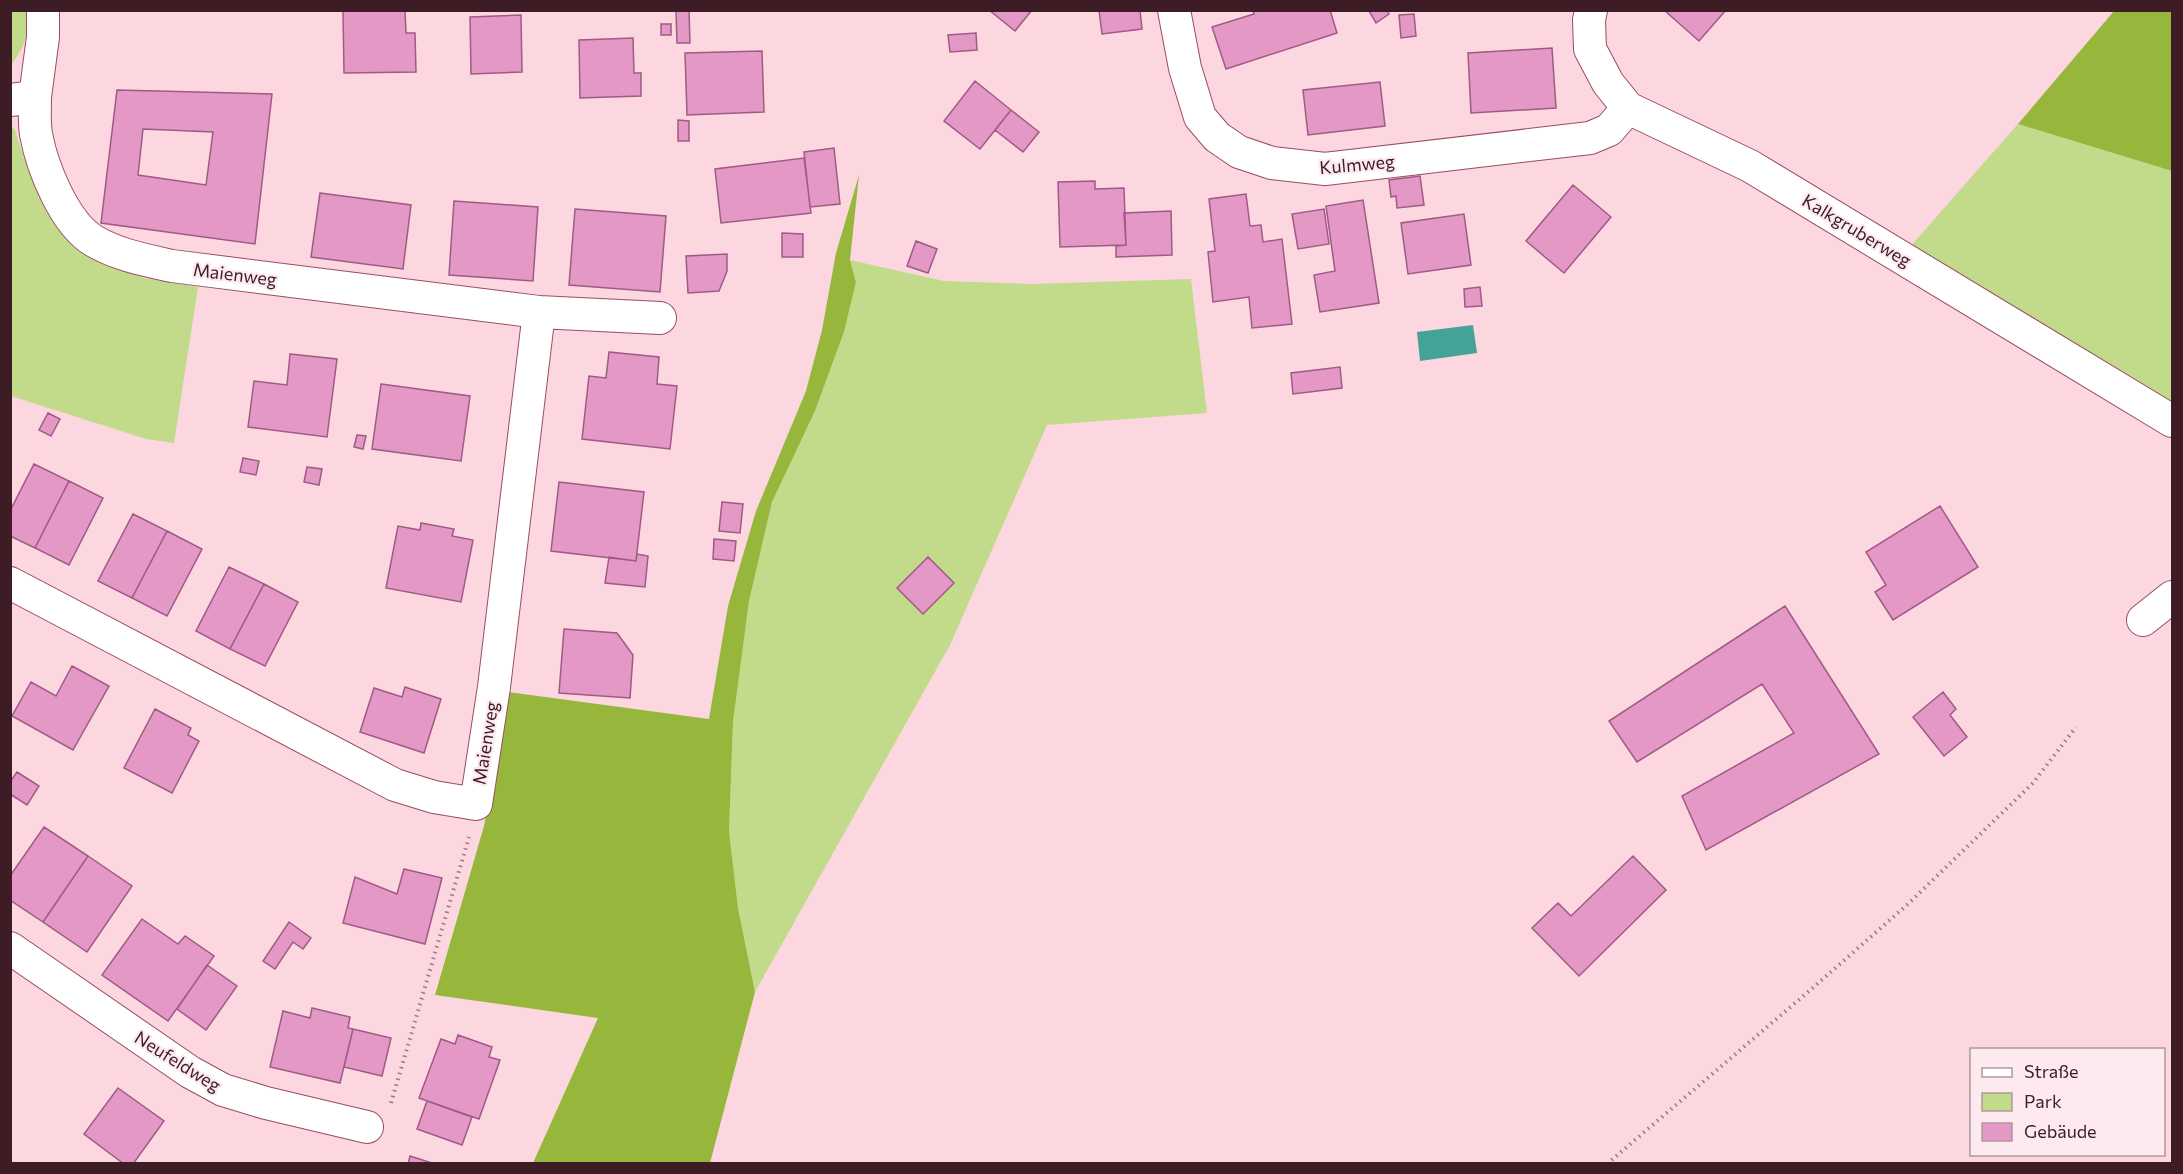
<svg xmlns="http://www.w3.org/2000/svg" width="2183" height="1174" viewBox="0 0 2183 1174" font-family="Commissioner,sans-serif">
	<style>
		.green { fill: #c2db8b }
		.forest { fill: #96b73b }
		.water { fill: #44a396 }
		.building { fill: #e398c6; stroke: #9f5a85; stroke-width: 1.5; fill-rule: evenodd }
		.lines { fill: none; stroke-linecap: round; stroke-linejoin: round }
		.minor-casing { stroke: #994c62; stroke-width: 34 }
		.path { stroke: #9c7982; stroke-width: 4; stroke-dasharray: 1.5 4.5; stroke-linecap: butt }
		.minor { stroke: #fff; stroke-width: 32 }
		.labels { text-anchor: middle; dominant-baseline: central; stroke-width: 4.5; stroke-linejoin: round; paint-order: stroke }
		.street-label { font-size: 18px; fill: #3d1c26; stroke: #fceaee }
	</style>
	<rect width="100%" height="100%" fill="#fcd7df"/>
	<path class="green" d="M11 11H28C30 32 24 49 11 65Z
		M10 124 15 130 24 158 45 199 105 262 144 278 198 287 174 443 146 439 11 396Z
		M2018 124 2172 171V411L1909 248Z
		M850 260 944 281 1032 284 1191 279 1207 413 1047 425 950 645 755 992 738 908 729 831 733 722 749 601 772 502 815 411 844 332 856 282Z"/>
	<path class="forest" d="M2114 11H2172V171L2018 124Z
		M859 175 850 260 856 282 844 332 815 411 772 502 749 601 733 722 729 831 738 908 755 992 710 1163H533L598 1018 435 995 484 826 508 692 709 719 728 606 756 511 806 391 822 330 836 253Z"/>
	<path class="water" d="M1473 325 1477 353 1420 361 1417 332Z"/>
	<path class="building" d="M676 10H689L690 43H677Z
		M989 10H1032L1015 31Z
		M1099 10H1140L1142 29 1102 34Z
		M1253 10H1330L1337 33 1226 69 1212 27 1254 14Z
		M1387 10 1389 14 1376 23 1369 11Z
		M1664 10H1726L1699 41Z
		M343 11H405L406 33H415L416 72 344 73Z
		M1414 14 1416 36 1401 38 1399 15Z
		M521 15 522 72 471 74 470 17Z
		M661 24H671V35H661Z
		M976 33 977 50 950 52 948 35Z
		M633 38 634 73H641V96L580 98 579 40Z
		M1552 48 1556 108 1471 113 1468 53Z
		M762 51 764 112 687 115 685 53Z
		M975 81 1011 110 980 149 944 121Z
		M1380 82 1385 126 1308 135 1303 90Z
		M117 90 272 94 255 244 101 223ZM143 129 213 132 206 185 138 175Z
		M1011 110 1039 132 1023 152 995 130Z
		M678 120 689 121V141H678Z
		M834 148 840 204 810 207 804 152Z
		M804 158 811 213 721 223 715 169Z
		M1420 176 1424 205 1397 208 1396 196 1391 197 1389 180Z
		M1095 181V189L1124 188 1126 245 1060 247 1058 182Z
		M1573 185 1611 217 1564 273 1526 241Z
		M320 193 411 205 403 269 311 257Z
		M1246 194 1250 226 1261 225 1263 242 1282 239 1292 324 1252 328 1249 297 1213 302 1208 252 1215 251 1209 199Z
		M1363 200 1379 303 1320 312 1314 275 1335 271 1326 206Z
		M454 201 538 207 533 281 449 275Z
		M575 209 666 216 660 292 569 285Z
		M1324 209 1329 244 1298 249 1292 214Z
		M1171 211 1172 255 1116 257V246L1126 245 1124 213Z
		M1464 214 1471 265 1408 274 1401 223Z
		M782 233 803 234V257H782Z
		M916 241 937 249 928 273 907 266Z
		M727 254V271L719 291 688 293 686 256Z
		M1480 287 1482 306 1465 307 1464 289Z
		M609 352 659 357 657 384 677 386 670 449 582 439 589 376 606 378Z
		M290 354 337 359 327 437 248 427 254 381 287 385Z
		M1340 367 1342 388 1293 394 1291 373Z
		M381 384 470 396 461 461 372 449Z
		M48 413 60 419 51 436 39 430Z
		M357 435 366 436 363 449 354 447Z
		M243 458 259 461 256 475 240 472Z
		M34 464 69 481 35 548 10 536V511Z
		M307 467 322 469 319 485 304 482Z
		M69 481 103 498 69 565 35 548Z
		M559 482 644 492 636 561 551 551Z
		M722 502 743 504 740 533 719 531Z
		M1940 506 1978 567 1893 620 1875 592 1886 585 1866 552Z
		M133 514 167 531 132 598 98 581Z
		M421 523 454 529 452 536 473 540 461 602 386 588 398 526 420 530Z
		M167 531 202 549 167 616 132 598Z
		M714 539 736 541 734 561 713 559Z
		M637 554 648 556 645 587 605 583 609 557 636 561Z
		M928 557 954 583 923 614 897 588Z
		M229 567 264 584 230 649 196 631Z
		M264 584 298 602 265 666 230 649Z
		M1785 606 1879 754 1706 850 1682 796 1794 733 1762 684 1637 762 1609 721Z
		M564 629 617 633 633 655 630 698 559 693Z
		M72 666 109 686 73 750 12 716 31 682 56 696Z
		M405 687 441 699 424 753 360 732 374 688 402 697Z
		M1943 692 1956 709 1950 715 1967 737 1944 756 1913 717Z
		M155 709 191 728 188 735 199 741 172 793 124 768Z
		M17 772 39 786 27 805 10 794V782Z
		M44 827 88 856 43 922 10 900V876Z
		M88 856 132 886 87 952 43 922Z
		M1633 856 1666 890 1579 976 1532 928 1558 903 1571 916Z
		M404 869 442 878 425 944 343 923 355 877 397 894Z
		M142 919 178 944 185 936 214 956 168 1021 102 975Z
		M289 922 311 938 303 949 293 942 275 969 263 961Z
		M207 965 237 986 206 1030 177 1009Z
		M312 1008 350 1017 348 1028 353 1029 340 1083 270 1067 283 1011 310 1018Z
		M353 1029 391 1038 382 1076 344 1067Z
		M458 1035 492 1047 489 1057 500 1060 479 1119 419 1098 441 1039 455 1044Z
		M118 1088 164 1121 133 1164H124L84 1134Z
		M427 1101 472 1117 462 1145 417 1129Z
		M410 1156 435 1164H408Z"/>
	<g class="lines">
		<defs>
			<path id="minor" d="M1174 10 1185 68 1200 117 1217 137 1239 152 1272 163 1325 169 1590 138 1609 130 1628 108
				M1591 10 1589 20 1590 49 1608 83 1628 108 1750 166 2172 421
				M35 97C35 109 34 122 36 134 42 167 64 223 94 241 118 255 145 260 172 266L539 312 660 318
				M10 100 35 97 43 37V10
				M10 583 395 785 434 797 476 804 494 687 539 312
				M2143 620 2172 597
				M10 948 190 1072 223 1090 266 1103 367 1127"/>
		</defs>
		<use href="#minor" class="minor-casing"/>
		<path class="path" d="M391 1103 469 837
			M1607 1164 1815 986 1908 904 2033 783 2076 727"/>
		<use href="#minor" class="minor"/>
	</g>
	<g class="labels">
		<g class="street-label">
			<text transform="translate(1357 164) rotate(-5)">Kulmweg</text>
			<text transform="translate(1857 230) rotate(31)">Kalkgruberweg</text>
			<text transform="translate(235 274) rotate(7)">Maienweg</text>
			<text transform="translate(485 743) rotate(-81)">Maienweg</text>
			<text transform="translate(178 1061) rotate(32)">Neufeldweg</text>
		</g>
	</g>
	<rect width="2183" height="1174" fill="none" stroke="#3d1c26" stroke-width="24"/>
	<rect x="1970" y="1048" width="195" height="108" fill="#fceaee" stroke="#b0989e" stroke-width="1.5"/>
	<rect x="1982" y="1068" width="30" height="9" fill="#ffffff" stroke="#b0989e" stroke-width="1.5"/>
	<text x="2024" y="1078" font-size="18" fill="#3d1c26">Straße</text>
	<rect x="1982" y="1093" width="30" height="18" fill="#c2db8b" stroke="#b0989e" stroke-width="1.5"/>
	<text x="2024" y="1108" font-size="18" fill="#3d1c26">Park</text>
	<rect x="1982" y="1123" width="30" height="18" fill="#e398c6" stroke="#b0989e" stroke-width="1.5"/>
	<text x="2024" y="1138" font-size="18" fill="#3d1c26">Gebäude</text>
</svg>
